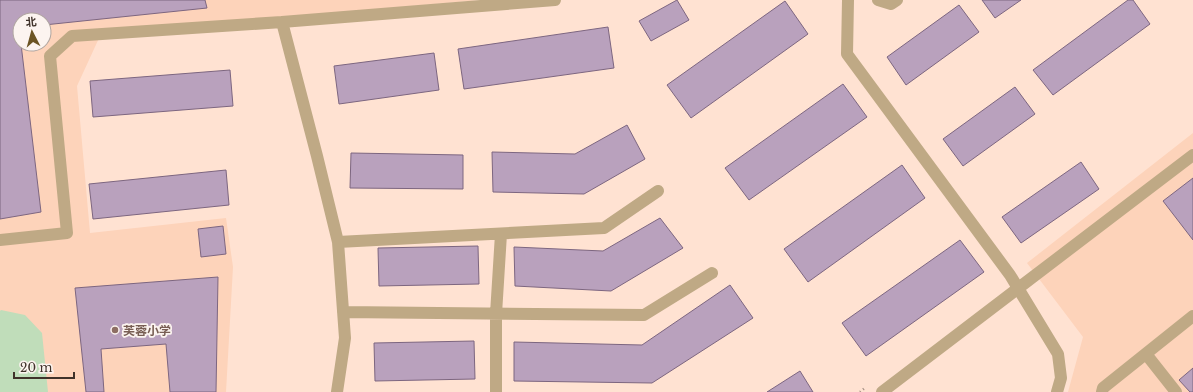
<svg xmlns="http://www.w3.org/2000/svg" width="1193" height="392" viewBox="0 0 1193 392" font-family="'Libre Baskerville','Noto Sans SC',serif">
	<style>
		.built { fill: #fdd3ba; fill-rule: evenodd }
		.green { fill: #c0ddba }
		.building { fill: #b9a1bd; stroke: #7d6680 }
		.lines { fill: none; stroke-linecap: round; stroke-linejoin: round }
		.path { stroke: #a18c80; stroke-width: 2.5; stroke-dasharray: 1 3; stroke-linecap: butt }
		.minor { stroke: #bfa985; stroke-width: 12 }
		.education-dot { fill: #8d6e63; stroke: #fcf4f0; stroke-width: 1.5 }
		.labels { text-anchor: middle; dominant-baseline: central; stroke-width: 3.5; stroke-linejoin: round; paint-order: stroke }
		.education-label { font-size: 12px; font-weight: bold; fill: #785e54; stroke: #fcf4f0; text-anchor: start }
	</style>
	<rect width="100%" height="100%" fill="#ffe2d2"/>
	<path class="built" d="M0 0H480L235 22 100 36 77 86 90 233 226 218 233 267 226 392H0ZM20 20H44V44H20Z
		M1193 133V392H1068L1083 337 1027 263Z"/>
	<path class="green" d="M1 310 25 315 42 333 48 392H0V311Z"/>
	<path class="building" d="M0 0H205L207 8 44 25V20H20V44H21L41 212 0 219Z
		M677 0 689 20 651 41 639 21Z
		M982 0H1021L995 18Z
		M1128 0H1133L1150 24 1053 95 1033 70Z
		M785 1 808 34 691 118 667 85Z
		M959 5 979 32 906 85 887 57Z
		M608 27 614 68 464 89 458 49Z
		M434 53 439 90 339 104 334 66Z
		M230 70 233 106 93 117 90 81Z
		M843 84 867 117 749 200 725 168Z
		M1015 87 1035 114 963 166 943 139Z
		M627 125 645 159 584 194 493 192 492 152 575 154Z
		M351 153 463 155V189L350 188Z
		M1081 162 1099 189 1021 243 1002 217Z
		M902 165 925 198 808 282 784 249Z
		M226 170 229 205 93 219 89 184Z
		M1193 178V240L1163 201Z
		M660 218 683 248 611 291 515 286 514 247 603 251Z
		M223 226 226 254 201 257 198 229Z
		M960 240 984 272 866 356 842 323Z
		M478 246 479 284 379 286 378 248Z
		M218 277 216 392H170L166 344 101 349 104 392H86L75 288Z
		M730 285 753 318 652 383 514 381V342L642 345Z
		M474 341 475 379 375 381 374 343Z
		M1193 368V392H1190L1179 380Z
		M800 371 813 392H767Z"/>
	<g class="lines">
		<path class="path" d="M860 392 866 387"/>
		<path class="minor" d="M848 0 847 54 1010 275 1058 354 1061 378 1057 392
			M878 0 891 4 897 0
			M0 240 67 233 50 56 72 36 282 22
			M338 242 604 228 658 191
			M343 312 644 315 712 273
			M1146 354 1176 392
			M337 392 345 338 338 242 317 156 282 22 555 0
			M496 392V314L501 234
			M882 392 1193 155
			M1102 392 1103 388 1193 316"/>
	</g>
	<circle class="education-dot" cx="115" cy="330" r="4"/>
	<g class="labels">
		<g class="education-label">
			<text x="123" y="330">芙蓉小学</text>
		</g>
	</g>
	<g transform="translate(32 32) rotate(354)"><circle r="19" fill="#fcf4f0" stroke="#b0a6a1"/>
	<path d="M0-3L7 15L0 10L-7 15Z" fill="#6b5424"/>
	<text y="-6" font-size="11" font-weight="bold" text-anchor="middle" fill="#3f322a">北</text>
	</g>
	<path d="M14 372v6h60v-6" fill="none" stroke="#3f322a" stroke-width="2"/>
	<text x="20" y="372" font-size="12" fill="#3f322a" stroke="#fcf4f0" stroke-width="3" paint-order="stroke">20 m</text>
</svg>
